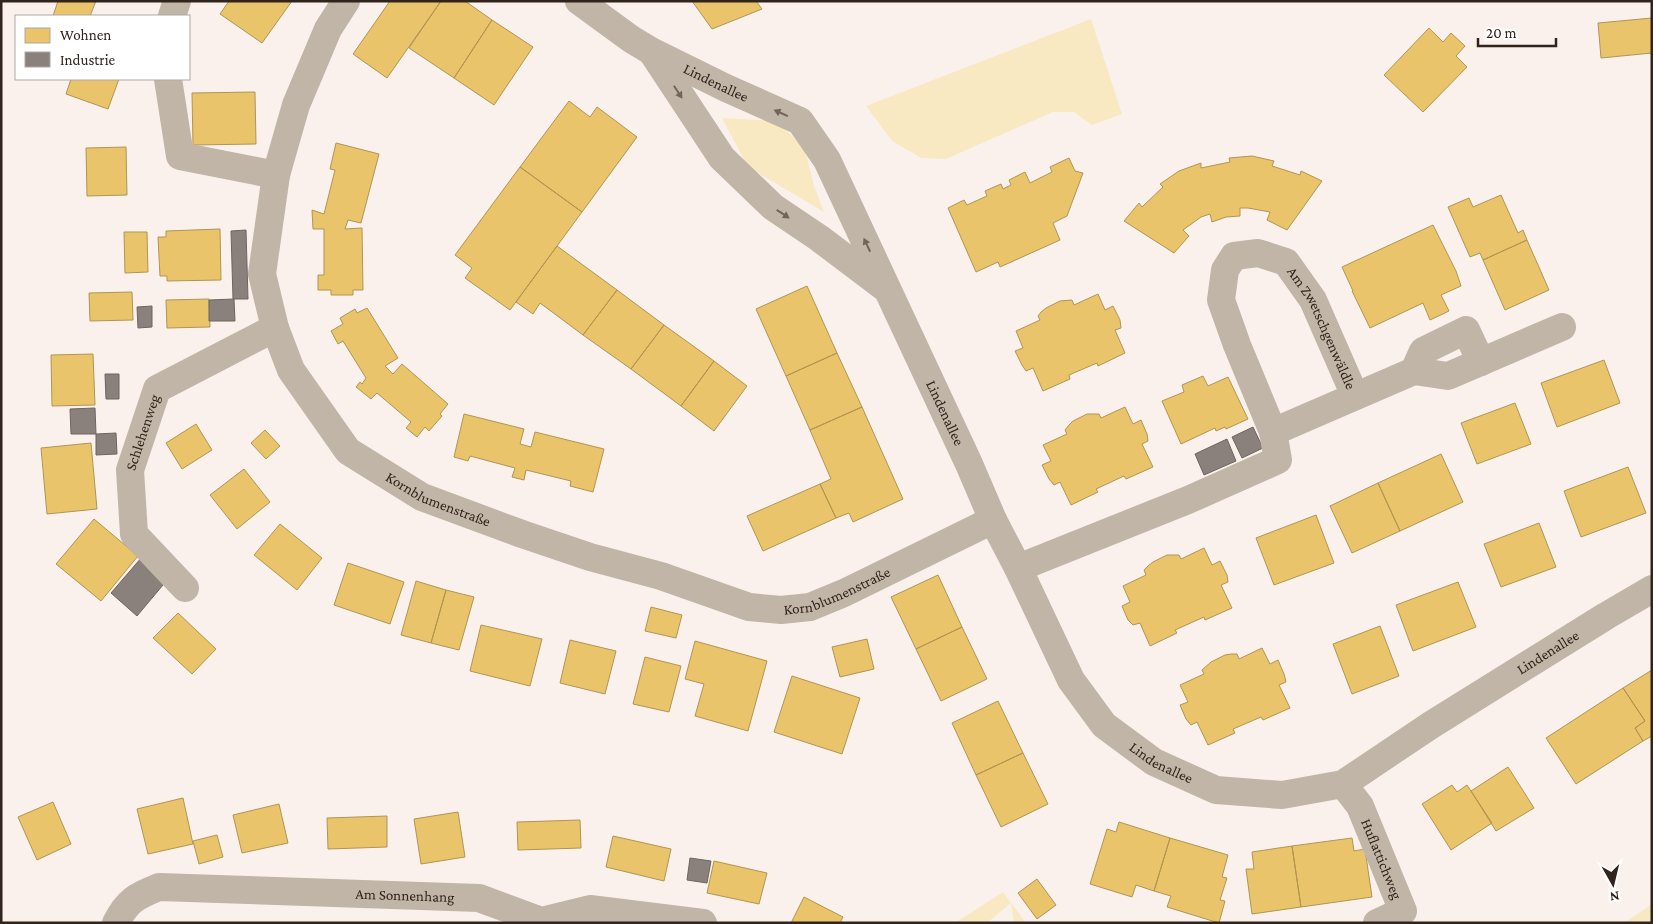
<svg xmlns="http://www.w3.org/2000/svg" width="1653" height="924" viewBox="0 0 1653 924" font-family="'Crimson Pro',serif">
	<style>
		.green { fill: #f8e9c3 }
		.homes { fill: #e9c46a; stroke: #b29453 }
		.industry { fill: #8a817c; stroke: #6f655f }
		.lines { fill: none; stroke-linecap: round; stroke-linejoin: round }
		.street { stroke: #c0b5a7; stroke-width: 28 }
		.oneway { fill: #71655b }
		.labels { text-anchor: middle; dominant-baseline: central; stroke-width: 5; stroke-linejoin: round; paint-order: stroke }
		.street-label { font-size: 15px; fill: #31241c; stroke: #fff }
	</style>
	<rect width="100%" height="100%" fill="#faf1ed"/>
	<path class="green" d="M1091 19 1122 114 1092 125 1074 112H1053L946 159 921 158 892 141 866 106Z
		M722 118 777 121 805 149 814 186 824 212 748 167Z
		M1003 892 1026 923H1014L1011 903 987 923H955Z
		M1652 904V923H1624Z"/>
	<path class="homes" d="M58 1H96L90 16H53Z
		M229 1H292L262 43 220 14Z
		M390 1H441L387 78 353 54Z
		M441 1H465L492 20 454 78 409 48Z
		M692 1H756L762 9 712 29Z
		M1652 18V53L1601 58 1598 23Z
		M492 20 533 47 494 105 454 78Z
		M1429 28 1443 42 1451 33 1465 46 1456 56 1467 67 1423 112 1384 75Z
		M71 79H119L108 109 66 94Z
		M255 92 256 144 193 145 192 93Z
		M569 101 590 117 597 107 637 137 582 212 520 167Z
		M336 143 379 154 361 223 348 220 345 229 362 228 363 290H353V295H331V290H318V275H324V229H313L312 210 324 214 335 170 330 169Z
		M126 147 127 195 87 196 86 148Z
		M1252 156 1274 161 1272 166 1300 175 1301 171 1322 181 1287 230 1267 220 1270 212 1248 208H1240V216L1226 217 1212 222 1210 214 1201 217 1183 230 1189 236 1174 253 1124 221 1139 203 1142 207 1163 187 1160 184 1179 171 1201 163V168L1230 162 1229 158Z
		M1069 158 1075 171 1083 173 1067 216 1053 223 1060 240 1000 267 998 262 976 272 948 208 964 200 967 205 987 196 985 191 1001 184 1003 189 1011 185 1009 180 1025 172 1030 183 1052 172 1050 167Z
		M520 167 582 212 510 310 465 278 472 268 455 255Z
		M1501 195 1518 233 1523 230 1527 240 1483 260 1480 253 1470 257 1448 207 1469 198 1473 207Z
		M1433 225 1456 271 1461 286 1441 295 1449 311 1430 320 1423 303 1370 328 1352 291H1353L1342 267Z
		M220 229 221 280 167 281V276H160L158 237H166V231Z
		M124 232H147L148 272 125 273Z
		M1527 240 1549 290 1505 310 1483 260Z
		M557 246 617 290 583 335 540 303 533 314 516 302Z
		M807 286 837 353 786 376 756 309Z
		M617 290 664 325 631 369 583 335Z
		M132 292 133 320 90 321 89 293Z
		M1098 294 1105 310 1113 306 1120 320 1121 328 1115 330 1125 353 1098 366 1097 363 1069 375 1070 379 1043 391 1033 368 1026 371 1022 365 1015 351 1023 348 1016 331 1040 320 1038 316 1041 312 1046 308 1060 301 1072 300 1074 305Z
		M209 299 210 327 167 328 166 300Z
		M367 308 398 358 385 366 393 374 402 364 448 404 440 414 442 416 429 431 425 427 417 437 406 428 411 422 377 393 371 399 356 387 360 382 362 384 366 378 343 341 338 344 331 331 343 324 340 318 355 309 357 313Z
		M664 325 714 361 681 406 631 369Z
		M837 353 862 407 810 430 786 376Z
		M93 354 95 405 52 406 51 355Z
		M1604 360 1620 403 1557 427 1541 383Z
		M714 361 747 386 714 431 681 406Z
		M1203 376 1208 386 1228 377 1248 419 1226 429 1225 427 1216 431 1215 428 1181 444 1162 401 1184 392 1182 385Z
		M1515 403 1531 444 1477 464 1461 423Z
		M862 407 903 499 853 522 849 513 836 518 820 484 831 479 810 430Z
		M1125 407 1133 424 1141 420 1147 434 1148 441 1142 444 1153 467 1126 479 1124 476 1096 489 1098 492 1071 505 1060 482 1054 485 1049 479 1042 465 1051 461 1043 445 1067 434 1065 430 1069 425 1073 421 1087 414H1099L1101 418Z
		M464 414 524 429 520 444 531 447 535 432 604 449 593 492 570 486 571 481 526 470 524 480 512 477 515 468 470 456 468 461 454 457Z
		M196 424 212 450 182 469 166 443Z
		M265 430 280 446 266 459 251 443Z
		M91 443 97 509 47 514 41 448Z
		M1441 454 1463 502 1400 531 1378 483Z
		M1628 467 1646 513 1581 537 1564 491Z
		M244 469 270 502 237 529 210 495Z
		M1378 483 1400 531 1352 553 1330 506Z
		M820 484 836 518 763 551 747 516Z
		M1316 515 1334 563 1274 585 1256 538Z
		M94 519 138 556 101 601 56 564Z
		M1539 523 1556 567 1501 587 1484 544Z
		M280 524 322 558 297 590 254 555Z
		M1204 548 1212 565 1220 561 1227 575 1228 582 1221 585 1232 608 1205 620 1204 617 1175 630 1177 633 1150 646 1140 623 1133 625 1128 620 1122 606 1130 602 1123 586 1146 575 1144 570 1148 566 1153 562 1167 555H1179L1181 559Z
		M348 563 404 582 390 624 334 605Z
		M938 575 962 627 916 649 891 597Z
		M416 581 446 590 431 643 401 635Z
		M1458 582 1476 627 1413 651 1396 605Z
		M446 590 474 597 459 650 431 643Z
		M651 607 682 615 676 638 645 631Z
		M178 613 216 649 192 674 153 638Z
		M481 625 542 639 530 686 470 671Z
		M1380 626 1399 676 1352 694 1333 644Z
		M962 627 987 679 941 701 916 649Z
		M867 639 874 669 840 677 832 647Z
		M570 640 616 651 605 694 560 683Z
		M695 641 767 661 748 731 695 716 704 684 685 679Z
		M1262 648 1270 664 1278 660 1284 674 1286 682 1279 685 1290 708 1263 720 1261 717 1233 729 1235 733 1208 745 1197 722 1191 725 1186 719 1180 705 1188 702 1180 685 1204 674 1202 670 1211 662 1225 655 1231 654H1237L1239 659Z
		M645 657 681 666 669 712 633 704Z
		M1652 670V736L1643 741 1635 728 1645 721 1623 688Z
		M792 676 860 698 842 754 774 732Z
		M1623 688 1645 721 1635 728 1643 741 1576 784 1546 738Z
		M998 701 1023 753 976 775 952 723Z
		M1023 753 1048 804 1001 827 976 775Z
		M1508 767 1534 808 1496 831 1471 791Z
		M1452 785 1457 792 1467 785 1492 823 1451 850 1422 804Z
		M183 798 193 844 148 854 137 809Z
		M53 802 71 844 37 860 18 817Z
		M279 804 288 843 242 853 233 815Z
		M458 812 465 857 421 864 414 819Z
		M387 816V847L328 849 327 818Z
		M580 820 581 848 518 850 517 822Z
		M1119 822 1170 838 1154 891 1136 885 1132 897 1090 884 1107 829 1116 832Z
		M217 835 223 857 199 864 193 841Z
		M613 836 671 849 664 881 606 867Z
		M1170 838 1228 855 1222 877 1227 878 1220 900 1225 901 1219 923 1167 907 1171 896 1154 891Z
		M1352 838 1354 851 1365 849 1372 897 1301 907 1292 846Z
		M1292 846 1301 907 1252 914 1246 869H1254L1252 852Z
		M714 861 767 873 759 904 707 893Z
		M1037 879 1056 905 1037 919 1018 893Z
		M804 897 843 917 840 923H791Z"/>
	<path class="industry" d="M246 230 248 299H233L231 231Z
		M234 299 235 321H209V300Z
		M152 306V327L138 328 137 307Z
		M105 374H119V399H106Z
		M95 408 96 434H71L70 409Z
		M1253 427 1263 448 1242 458 1232 437Z
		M116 433 117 454 96 455V434Z
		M1227 439 1236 461 1204 475 1195 454Z
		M142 557 168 579 137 616 111 593Z
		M690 858 711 861 707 883 687 880Z"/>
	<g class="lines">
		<g class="street">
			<path id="s1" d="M346 1 328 29 296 105 276 175 262 274 275 328 291 370 348 451 422 497 522 534 590 557 661 576 749 607 781 610 810 607 844 593 993 520"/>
			<path id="s2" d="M579 1 631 39 651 51 726 88 800 121 827 160 969 464 993 520 1018 568 1071 680 1104 725 1154 762 1216 790 1282 795 1343 784 1431 725 1606 616 1652 589"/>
			<path d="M172 16 177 1"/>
			<path d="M652 52 722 158 773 207 819 238 884 287"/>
			<path d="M168 79 180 156 276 175"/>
			<path d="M1414 371 1423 351 1466 330 1481 362"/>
			<path id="s3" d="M1273 432 1237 345 1221 300 1225 270 1234 256 1258 253 1286 262 1313 300 1355 396"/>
			<path d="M1018 568 1188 500 1278 460 1273 432 1414 371 1448 376 1562 327"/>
			<path id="s4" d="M185 588 134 534 130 470 157 389 275 328"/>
			<path id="s5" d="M1343 784 1360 806 1403 911 1377 923"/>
			<path id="s6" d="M116 923C127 901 136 896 159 887L479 898 541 921 590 909 703 923"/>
		</g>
	</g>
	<defs><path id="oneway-solid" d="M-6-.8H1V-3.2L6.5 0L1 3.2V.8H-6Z" transform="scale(1.25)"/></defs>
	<g class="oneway">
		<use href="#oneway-solid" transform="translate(678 92) rotate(57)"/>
		<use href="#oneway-solid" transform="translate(781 113) rotate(-156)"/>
		<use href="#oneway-solid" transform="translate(783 214) rotate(33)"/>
		<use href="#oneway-solid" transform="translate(867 245) rotate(-115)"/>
	</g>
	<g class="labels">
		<g class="street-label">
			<text stroke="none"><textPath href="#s2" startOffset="160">Lindenallee</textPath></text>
			<text stroke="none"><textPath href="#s3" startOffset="318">Am Zwetschgenwäldle</textPath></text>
			<text stroke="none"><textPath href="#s2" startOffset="579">Lindenallee</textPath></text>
			<text stroke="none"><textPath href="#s4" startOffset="178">Schlehenweg</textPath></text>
			<text stroke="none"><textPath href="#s1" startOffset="591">Kornblumenstraße</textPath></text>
			<text stroke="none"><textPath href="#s1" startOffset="1012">Kornblumenstraße</textPath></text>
			<text stroke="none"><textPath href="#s2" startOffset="1432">Lindenallee</textPath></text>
			<text stroke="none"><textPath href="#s2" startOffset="999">Lindenallee</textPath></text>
			<text stroke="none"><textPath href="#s5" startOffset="85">Huflattichweg</textPath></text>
			<text stroke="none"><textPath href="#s6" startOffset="304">Am Sonnenhang</textPath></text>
		</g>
	</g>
	<rect width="1653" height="924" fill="none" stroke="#31241c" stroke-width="5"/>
	<rect x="15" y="15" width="175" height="65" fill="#ffffff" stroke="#ada7a4"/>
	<rect x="25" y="28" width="25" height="15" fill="#e9c46a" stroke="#ada7a4"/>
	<text x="60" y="40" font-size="15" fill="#31241c">Wohnen</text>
	<rect x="25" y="52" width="25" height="15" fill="#8a817c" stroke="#ada7a4"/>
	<text x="60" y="65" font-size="15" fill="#31241c">Industrie</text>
	<g transform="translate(1613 884) rotate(172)" stroke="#ffffff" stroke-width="4" paint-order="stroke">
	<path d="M0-4L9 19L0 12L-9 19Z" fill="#31241c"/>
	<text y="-8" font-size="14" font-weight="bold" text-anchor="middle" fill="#31241c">N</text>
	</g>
	<path d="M1478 38v8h78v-8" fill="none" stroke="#31241c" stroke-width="2.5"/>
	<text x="1486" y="38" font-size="15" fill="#31241c" stroke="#ffffff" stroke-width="4" paint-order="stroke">20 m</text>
</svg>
